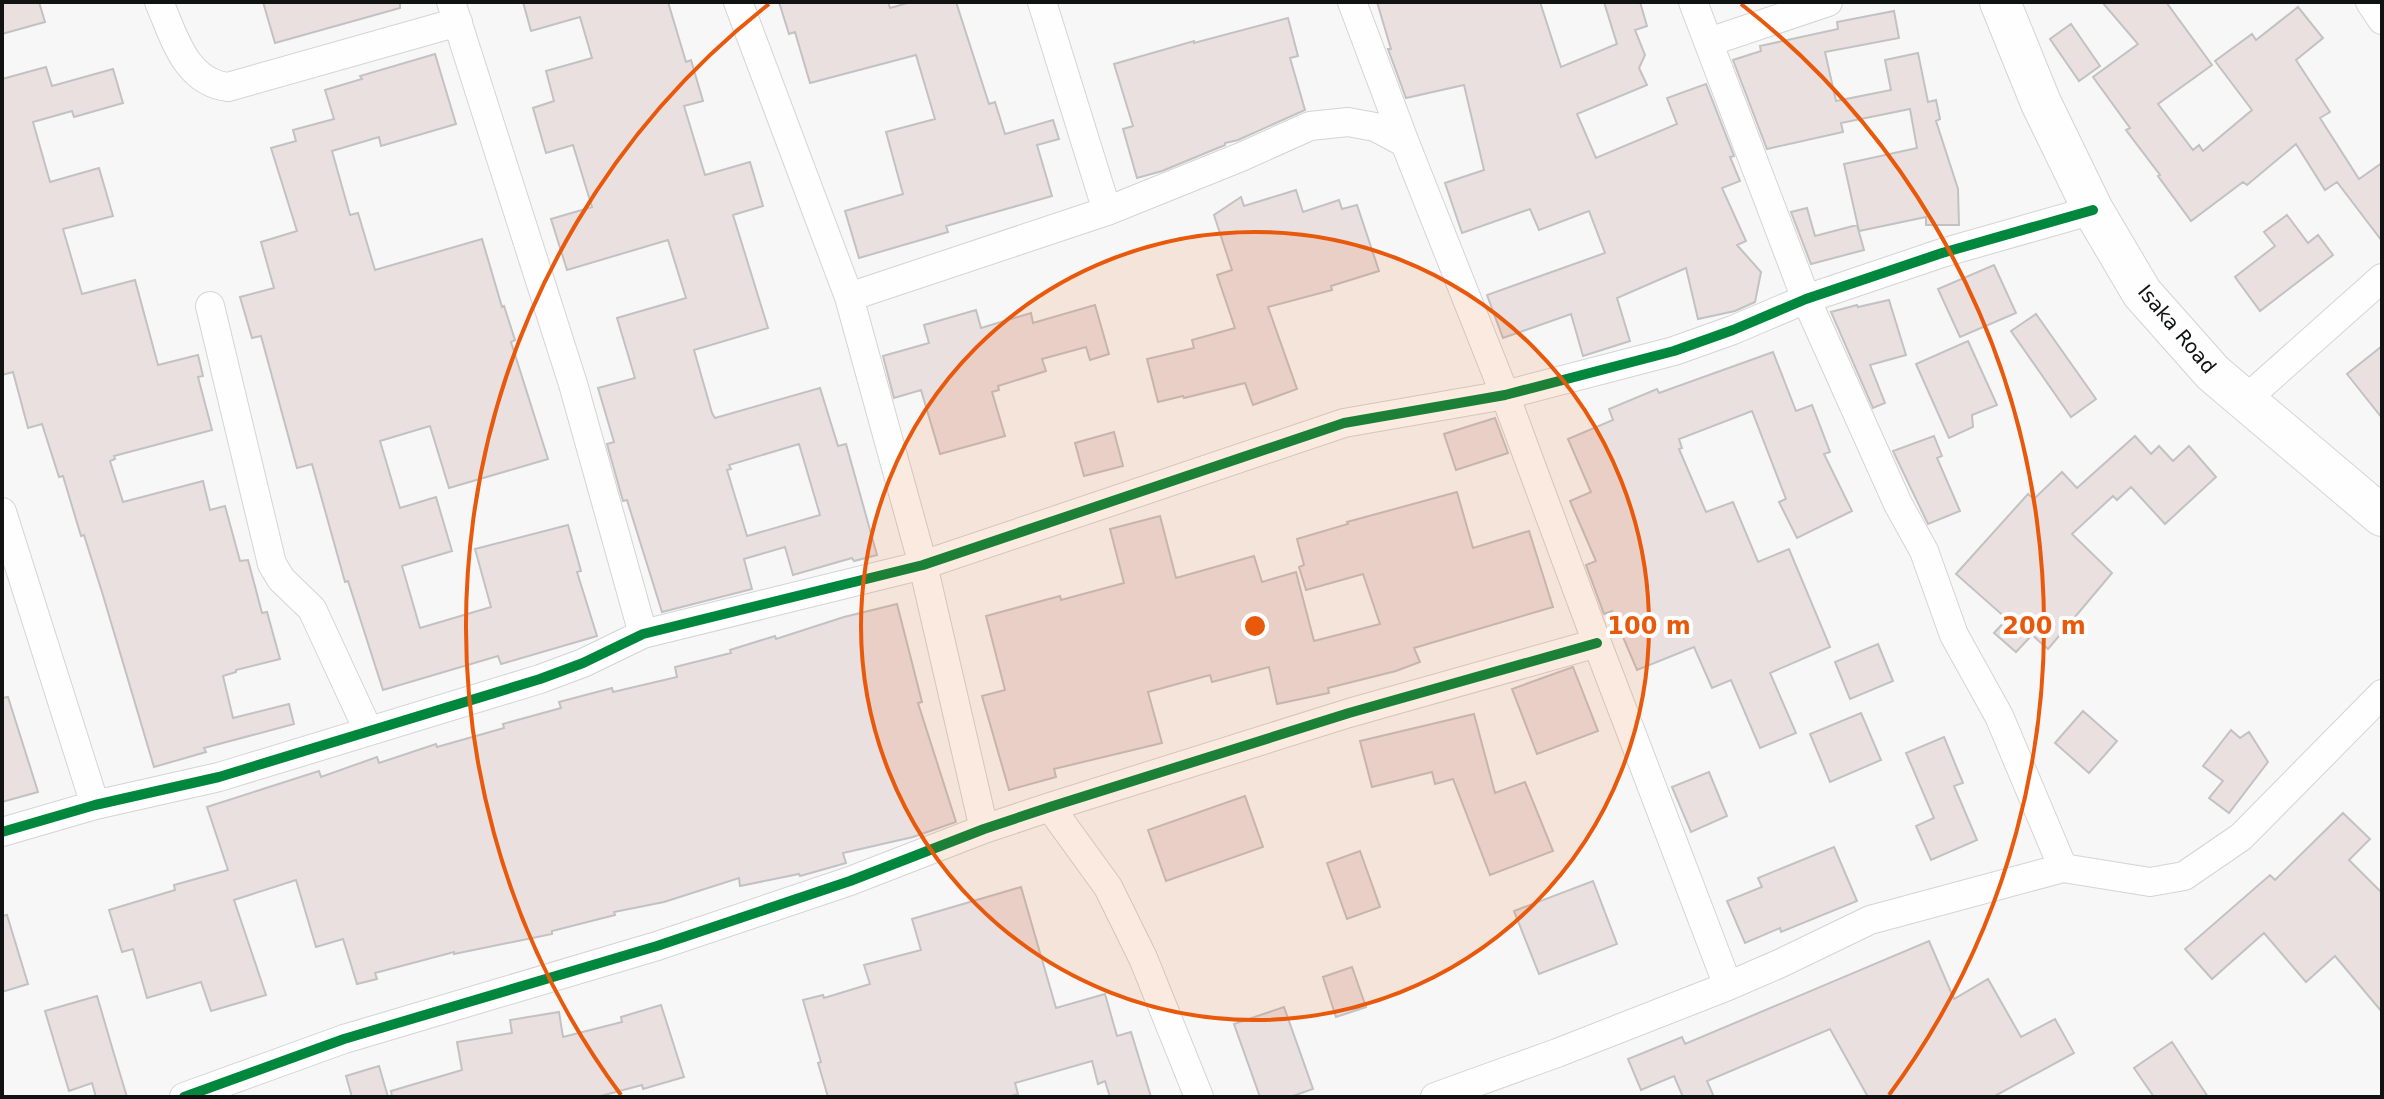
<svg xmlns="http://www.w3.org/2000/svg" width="2384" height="1099" viewBox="0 0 2384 1099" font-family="'DejaVu Sans',sans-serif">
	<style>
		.building { fill: #eae0e0; stroke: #c3c2c2; stroke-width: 2; fill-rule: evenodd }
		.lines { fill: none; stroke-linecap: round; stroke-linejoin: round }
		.street-casing { stroke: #d4d4d4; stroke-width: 30 }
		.secondary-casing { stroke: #d4d4d4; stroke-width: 42 }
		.street { stroke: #fefefe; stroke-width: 28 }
		.secondary { stroke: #fefefe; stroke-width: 40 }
		.cycleway-casing { stroke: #fff; stroke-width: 15 }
		.cycleway { stroke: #00873e; stroke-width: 10 }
		.ring { fill: none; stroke: #e8590c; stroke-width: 4 }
		.labels { text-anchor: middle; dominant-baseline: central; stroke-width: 8; stroke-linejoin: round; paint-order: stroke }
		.street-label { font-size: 20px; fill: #111212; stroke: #fff }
		.centre { fill: #e8590c; stroke: #fff; stroke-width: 4 }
		.ring-label { font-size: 24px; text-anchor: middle; font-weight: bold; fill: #e8590c; stroke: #fff; stroke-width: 8; stroke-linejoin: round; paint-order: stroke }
	</style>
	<rect width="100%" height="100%" fill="#f7f7f7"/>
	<path class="building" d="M2 2H39L45 22 2 34Z
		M263 2H400V8L275 43Z
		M523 2H668L686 62 691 60 703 101 684 106 705 175 750 162 763 206 733 215 768 328 694 350 712 413 715 418 820 388 838 446 846 444 877 555 854 561 852 558 793 575 785 547 744 559 752 589 662 612 627 500 623 501 607 444 614 442 598 388 635 378 617 318 686 298 668 240 567 270 551 219 592 207 573 145 546 153 533 108 554 101 546 71 592 58 580 17 531 31ZM799 444 820 515 747 536 727 470 731 469 729 465Z
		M779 2H888L890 8 911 2H956L989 104 995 102 1005 134 1053 120 1059 139 1037 145 1052 196 946 226 948 232 859 258 845 211 903 194 886 132 935 119 916 55 810 83 795 32 789 34Z
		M1377 2H1540L1561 67 1617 44 1604 2H1640L1647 26 1635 30 1645 55 1639 68 1647 85 1577 114 1596 158 1677 124 1667 98 1706 84 1734 156 1730 157 1740 181 1722 188 1746 241 1737 245 1761 272 1755 302 1735 311 1698 319 1686 268 1617 298 1630 341 1583 356 1571 314 1503 338 1487 295 1605 253 1589 211 1539 230 1530 209 1462 233 1445 183 1484 170 1464 85 1406 98 1388 49H1391Z
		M2102 2H2166L2212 65 2158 104 2193 150 2199 145 2203 151 2252 110 2215 61 2252 34 2256 40 2298 7 2323 38 2296 60 2330 112 2320 118 2359 179 2382 163V241L2337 182 2325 190 2296 144 2247 185 2243 182 2191 221 2158 176 2160 175 2126 130 2130 128 2093 77 2138 44Z
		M1894 11 1899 38 1825 52 1836 101 1891 90 1885 60 1918 53 1928 102 1936 100 1940 119 1936 121 1958 189 1959 225H1926V217L1859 231 1844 164 1917 148 1910 109 1841 123 1843 132 1767 149 1733 60 1761 51 1760 46 1838 29 1837 22Z
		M1288 18 1298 56 1290 58 1305 110 1238 140 1225 143V145L1162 171 1137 178 1123 129 1133 126 1114 64 1194 41V43Z
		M2071 24 2100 66 2079 81 2050 39Z
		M435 54 456 124 381 146 379 137 332 151 350 215 358 213 375 270 482 239 502 307 504 306 515 340 511 342 548 459 449 488 430 426 380 441 400 508 436 497 452 551 402 566 420 628 491 607 475 549 568 525 581 571 577 572 597 636 501 664 498 656 383 690 348 581 345 582 312 464 297 468 261 336 252 338 240 297 274 288 261 242 297 231 271 148 296 141 293 130 334 119 325 90 362 79 360 76Z
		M46 67 52 86 113 69 123 103 74 117 72 111 33 122 50 182 99 168 113 216 63 229 82 294 135 280 158 365 198 355 203 376 198 377 212 430 114 456 115 459 110 461 123 502 203 481 210 510 225 506 240 561 248 560 262 613 267 612 280 659 236 670V672L223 676 233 718 289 704 294 724 204 748 206 752 154 767 102 592 84 535 81 536 63 476 59 477 42 424 28 428 13 372 2 375V79Z
		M1296 190 1303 212 1339 200 1342 209 1357 205 1379 271 1331 286 1332 290 1268 307 1297 389 1253 405 1245 383 1184 398 1183 396 1158 402 1147 359 1194 348 1192 340 1235 328 1217 275 1232 270 1214 215 1241 197 1244 206Z
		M1807 208 1815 236 1857 225 1864 250 1811 264 1791 212Z
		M2287 215 2308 243 2318 235 2333 255 2260 311 2235 277 2275 246 2264 232Z
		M1994 265 2016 313 1960 337 1938 289Z
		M1889 300 1906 355 1870 365 1885 403 1873 408 1831 312 1857 305 1858 307Z
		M1095 305 1109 354 1090 360 1086 347 1042 359 1046 371 998 386 999 390 992 392 1005 436 940 454 921 390 894 398 883 356 929 343 924 325 976 310 981 328 1031 313 1033 323Z
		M2036 314 2096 399 2071 417 2011 331Z
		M1968 341 1997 405 1972 415 1973 427 1949 438 1916 364Z
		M2382 346V418L2347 374Z
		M1773 352 1796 411 1812 405 1830 452 1824 454 1852 511 1797 538 1779 502 1786 499 1752 411 1679 439 1682 448 1679 449 1706 512 1733 502 1758 562 1789 549 1830 647 1770 673 1796 733 1760 748 1731 680 1712 688 1694 647 1637 670 1612 611 1604 614 1586 565 1596 561 1570 501 1591 492 1568 439 1613 420 1609 409 1657 389 1659 393Z
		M1495 418 1508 453 1456 470 1444 434Z
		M1114 432 1123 466 1084 476 1075 443Z
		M1934 436 1942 456 1937 458 1960 511 1928 524 1893 451Z
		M2135 436 2151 454 2159 446 2173 461 2189 446 2216 477 2165 524 2131 487 2117 500 2113 496 2072 534 2112 573 2048 649 2032 635 2016 652 1994 633 2007 619 1956 574 2028 494 2034 499 2062 472 2077 488Z
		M1457 492 1473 548 1529 531 1553 607 1414 648 1420 662 1396 671 1328 688 1329 693 1277 704 1269 667 1212 682 1210 675 1148 692 1162 743 1054 769 1056 777 1009 790 982 696 1005 690 986 616 1060 596 1061 600 1124 583 1110 529 1160 516 1176 578 1254 556 1262 582 1296 572 1314 641 1380 624 1363 574 1306 590 1299 567 1304 565 1297 539 1348 524 1347 522Z
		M897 604 922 702 918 703 956 822 913 837 843 853 846 863 800 876 799 874 740 886 739 878 664 902 614 912 615 915 552 931V934L454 954V952L375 973 377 979 357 984 343 939 316 947 296 880 234 900 266 995 211 1011 201 982 147 998 133 949 122 952 109 910 175 890 174 885 228 870 207 807 319 771 321 777 377 757 379 763 436 744 437 747 504 728 503 724 561 708 559 702 612 688 613 692 677 677 675 667 731 653 730 650 775 636 776 639 844 617Z
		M1878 644 1893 681 1850 699 1835 662Z
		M1573 667 1598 731 1537 754 1512 689Z
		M8 697 38 792 2 802V698Z
		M2083 711 2117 741 2089 773 2055 743Z
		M1861 713 1881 760 1830 782 1810 734Z
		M1474 714 1495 793 1525 782 1553 851 1490 875 1453 779 1435 784 1432 772 1372 787 1360 741Z
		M2231 730 2240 738 2249 732 2268 762 2229 813 2209 798 2223 781 2203 766Z
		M1944 737 1963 783 1954 786 1977 840 1931 860 1916 826 1934 818 1906 753Z
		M1709 772 1727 816 1691 832 1672 787Z
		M1245 796 1263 847 1166 881 1148 830Z
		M2343 813 2370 839 2349 860 2382 893V1012L2335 956 2306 982 2264 933 2212 979 2185 949 2270 875 2275 880Z
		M1834 847 1857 901 1781 932 1780 928 1745 943 1727 901 1762 887 1758 878Z
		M1360 851 1380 907 1347 919 1327 863Z
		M1593 881 1617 944 1539 974 1514 911Z
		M1021 887 1056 1008 1105 994 1117 1036 1131 1032 1151 1097H1110L1105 1081 1098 1084 1092 1061 1015 1083 1018 1094 1008 1097H828L818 1063 821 1062 803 1000 823 995 824 998 870 984 864 965 921 950 912 919Z
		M7 915 28 984 2 992V916Z
		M1929 941 1954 999 1988 979 2021 1037 2055 1019 2074 1053 1993 1097H1868L1830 1029 1707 1081 1714 1097H1683L1674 1076 1641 1090 1628 1059 1682 1037 1685 1044Z
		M1352 967 1366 1007 1336 1017 1323 977Z
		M97 996 114 1054 127 1097H96L92 1083 69 1091 45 1011Z
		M661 1005 684 1077 643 1089 642 1085 597 1097H392L391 1091 462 1070 457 1042 512 1033 510 1020 559 1012 563 1037 622 1022 621 1017Z
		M1284 1007 1313 1089 1290 1097H1260L1234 1024Z
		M2172 1042 2208 1097H2154L2134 1068Z
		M379 1066 388 1097H352L346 1076Z"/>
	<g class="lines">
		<defs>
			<path id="street" d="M159 2C174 36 185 82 228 87L458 22
				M451 2 573 384 643 634
				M738 2 849 297 923 565 984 829
				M1042 2 1107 211
				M1352 2 1405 143 1505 395 1597 643 1728 986
				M1693 2 1806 299 1898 504 1924 551 1954 635 1999 716 2063 868
				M2370 2 2382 20
				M1709 42 1828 2
				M849 297 1107 211 1241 157 1310 126 1348 122 1375 127 1405 143
				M210 306 272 564 281 579 312 609 368 730
				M2245 400 2382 278
				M2 512 95 805
				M1050 807 1108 887 1143 958 1199 1097
				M2 832 95 805 219 777 540 679 583 663 643 634 923 565 1344 423 1505 395 1674 351 1733 330 1806 299 1942 253 2093 210
				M184 1097 344 1039 657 946 850 881 984 829 1050 807 1349 713 1597 643
				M1435 1097 1557 1053 1728 986 1781 963 1870 920 2063 868 2150 882 2184 876 2241 837 2382 694"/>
			<path id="secondary" d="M2000 2 2041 103 2093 210 2142 293 2213 373 2382 516"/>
		</defs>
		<use href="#street" class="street-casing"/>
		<use href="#secondary" class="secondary-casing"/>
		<use href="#street" class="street"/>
		<use href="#secondary" class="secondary"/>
		<defs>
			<path id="cycleway" d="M2 832 95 805 219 777 540 679 583 663 643 634 923 565 1344 423 1505 395 1674 351 1733 330 1806 299 1942 253 2093 210
				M184 1097 344 1039 657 946 850 881 984 829 1050 807 1349 713 1597 643"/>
		</defs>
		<use href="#cycleway" class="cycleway-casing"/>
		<use href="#cycleway" class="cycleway"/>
	</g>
	<circle cx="1255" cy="626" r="394" fill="#e8590c" fill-opacity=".12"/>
	<g class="ring">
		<circle cx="1255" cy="626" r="394"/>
		<path d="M621 1095A789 789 0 0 1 769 4M1741 4A789 789 0 0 1 1889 1095"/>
	</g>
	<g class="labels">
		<g class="street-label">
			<text transform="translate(2177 329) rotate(50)">Isaka Road</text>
		</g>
	</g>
	<circle cx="1255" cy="626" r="12" class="centre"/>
	<g class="ring-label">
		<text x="1649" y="634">100 m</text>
		<text x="2044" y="634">200 m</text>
	</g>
	<rect width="2384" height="1099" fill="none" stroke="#111212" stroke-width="8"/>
</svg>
